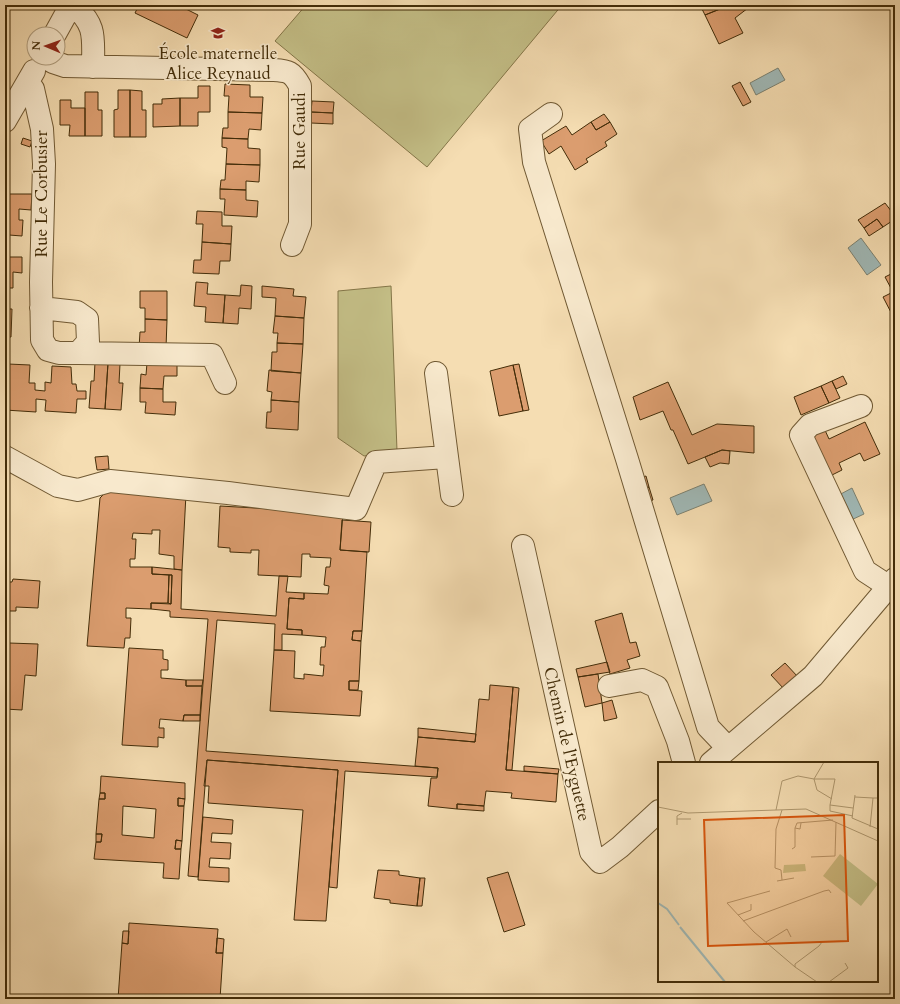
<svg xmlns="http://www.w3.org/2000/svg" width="900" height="1004" viewBox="0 0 900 1004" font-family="Cardo,serif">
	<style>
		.green { fill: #c4bf87; stroke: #847648 }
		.water { fill: #a0b9b7; stroke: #7b8171 }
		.building { fill: #db9d6f; stroke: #432d09; fill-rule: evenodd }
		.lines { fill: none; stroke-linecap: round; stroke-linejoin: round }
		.minor-casing { stroke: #705933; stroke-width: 24 }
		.minor { stroke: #f8e9cd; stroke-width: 22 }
		.labels { text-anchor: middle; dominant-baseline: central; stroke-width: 3; stroke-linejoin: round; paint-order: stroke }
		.poi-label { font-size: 17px; fill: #432d09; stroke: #f8e9cd }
		.street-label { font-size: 17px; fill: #432d09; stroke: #f8e9cd }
		.inset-river { fill: none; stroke: #a0b9b7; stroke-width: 2 }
		.inset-road { fill: none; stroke: #ae976e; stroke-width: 1 }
		.view { fill: #d8550c; fill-opacity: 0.15; stroke: #d8550c; stroke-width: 2 }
		.inset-edge { fill: none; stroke: #432d09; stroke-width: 2 }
	</style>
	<rect width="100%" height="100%" fill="#f5ddb2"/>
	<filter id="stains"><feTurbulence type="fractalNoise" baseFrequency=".005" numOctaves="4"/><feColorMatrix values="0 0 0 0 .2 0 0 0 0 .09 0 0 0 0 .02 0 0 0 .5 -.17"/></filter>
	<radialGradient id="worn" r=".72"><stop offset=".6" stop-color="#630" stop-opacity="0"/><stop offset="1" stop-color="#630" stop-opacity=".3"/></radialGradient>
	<path class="green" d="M306 5H562L427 167 275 41Z
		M391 286 397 451 364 456 338 438V291Z"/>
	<path class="water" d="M778 68 785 80 756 95 750 83Z
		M861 238 881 265 867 275 848 248Z
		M704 484 712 501 677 515 670 498Z
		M852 488 864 514 849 521 839 495Z"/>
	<path class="building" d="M139 5H178L198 15 187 38 135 13Z
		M706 5H730L705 15 701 7Z
		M730 5H752L735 18 743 33 719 44 705 15Z
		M740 82 751 102 743 106 732 86Z
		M225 84 250 85V97H263L262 113 228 112 229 96H224Z
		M198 86H210V112H198V126H180V98H198Z
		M118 90H130V137H114V110L118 109Z
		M130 90 142 91V110H146V137H130Z
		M85 92H98V110H102V136H85Z
		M180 98V126L153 127V104H162V99Z
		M60 100H71V108H85V136H69L70 125H60Z
		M312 101 334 102 333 113 311 112Z
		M228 112 262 113 261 130 249 129 248 139 222 138 223 128H228Z
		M311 112 333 113V124L311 123Z
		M604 114 610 122 596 130 591 122Z
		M591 122 596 130 610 122 617 134 605 142 607 146 586 159 588 162 575 170 561 146 549 154 541 141 566 126 572 135Z
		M23 138 32 141 30 147 21 144Z
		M222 138 248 139V148L260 149V165L226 164 227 148 222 147Z
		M226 164 260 165 259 182 246 181V190L220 189 221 180H225Z
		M220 189 246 190V200L258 201 257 217 224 215 225 199H220Z
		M5 194H32L31 210 19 209V220H23L22 236 9 235 8 257H22V273L13 272V288H5Z
		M885 203 895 216V219L883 227 877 219 864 228 858 220Z
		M197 211 222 212V226H232L231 244 202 242 203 224H196Z
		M877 219 883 227 869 236 864 228Z
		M202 242 231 244 230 261H220L219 274 193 273 194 260H201Z
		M895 272V320L883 297 893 292 885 277Z
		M196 282 208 283 207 294 225 295 223 323 205 322 206 307 194 306Z
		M241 285 252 286 251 309 239 308 238 324 223 323 225 295 240 296Z
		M262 286 294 289 293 296 306 297 304 318 275 316 276 298 262 297Z
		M140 291H167V320L145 319V308H140Z
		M5 309H12L11 337H5Z
		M275 316 304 318 303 344 277 343 278 333H273Z
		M145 319 167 320 166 348H139L140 332H145Z
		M277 343 303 344 301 373 271 371 272 352H277Z
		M95 362 108 363 105 409 89 408 91 381H94Z
		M108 363 120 364 119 383H123L121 410 105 409Z
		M147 363 177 364V376H164L163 389 140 388 141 374 146 375Z
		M8 364 30 365 29 383H35V390L45 391V382L51 383 52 366 71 367 72 384H76L77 391H86V399H77L76 413 45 411 46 400 36 399V412L5 410V383H7Z
		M519 364 529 410 523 411 513 365Z
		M513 365 523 411 499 416 490 371Z
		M269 370 301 373 299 402 271 400 272 392 267 391Z
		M843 376 847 384 836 389 832 381Z
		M832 381 840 398 829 403 821 386Z
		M668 382 692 435 717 424 754 426V453L722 450 688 464 673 430H671L663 411 640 420 633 397Z
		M821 386 829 403 801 415 794 397Z
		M140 388 163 389V402H176L175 415 145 413 146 402H140Z
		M271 400 299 402 298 430 266 428 267 412H271Z
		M865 422 880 454 864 461 860 453 839 463 842 470 826 478 807 436 824 428 829 439Z
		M722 450 730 451 729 464 720 463 710 467 705 457Z
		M108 456 109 469 97 470 95 457Z
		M646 476 649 487 639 490 636 479Z
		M649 487 653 500 643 503 639 490Z
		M109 489 186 494 182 570 174 569V556L159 554 160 530H152V534L133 533 132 539H136L135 559H130V567H152V574L169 575 168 603H151V609L126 608V618H131L130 638H125L124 648 87 646 100 498Z
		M220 506 343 513 340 550 367 552 362 631H353L352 640 361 641 359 681H349V690L362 691 360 716 270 711 274 650 295 651 294 678 304 679V674L323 676 324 665H320L321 647H325L326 637 302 635V630L287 629 289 598 304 599V593L328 594 329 586 324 585 326 567H330L331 558 310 557V554H302L301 577 258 575 259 550H251V553L230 552V548L218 547Z
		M342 520 371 522 369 552 340 550Z
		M152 567 182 570 181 609 276 616 279 576H288L286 592 304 593V599L289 598 287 629 302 630V635L282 634V650H274L275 624 217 620 206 751 438 768 437 777 345 771 337 888 329 887 338 770 207 760 198 877 188 876 208 619 170 617V611L151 609V603L171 604 172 575 152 574Z
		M169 575H172L171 604 168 603Z
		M13 579 40 581 38 608 16 607V611H5V582H12Z
		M622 613 630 643 636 642 640 656 627 660 630 668 610 674 595 621Z
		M353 631H362L361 641 352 640Z
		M9 643 38 644 36 676 25 675 22 710 5 709V672L9 673Z
		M129 648 163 650V659L168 660V670H161V678L186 680V686H202L200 715H184L183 721 160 719 159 728H164V738L158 737V747L122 745Z
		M607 662 610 672 578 677 576 669Z
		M785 663 798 677 784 689 771 675Z
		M598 674 602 703 585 707 578 677Z
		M186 680H203L202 686H186Z
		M349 681H359L358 690H349Z
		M490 685 513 687 506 770 558 774 556 802 511 798 512 793 486 791 484 806 457 804V809L428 806 431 778H437L438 768 415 766 418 737 475 742 479 699 489 700Z
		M513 687 519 688 512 770H506Z
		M612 700 617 718 604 721 602 703Z
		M184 715H200V721H183Z
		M418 728 476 734 475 742 418 737Z
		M207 760 338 770 326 921 294 920 303 810 208 803 209 786H204Z
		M524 766 559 769 558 774 524 771Z
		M101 776 185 783V799L178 798V806H184L182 841 176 840 175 849H181L179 879 163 878 164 863 94 859 96 842H101L102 834H96L99 799H105V793H100ZM123 806 156 809 154 838 122 835Z
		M100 793H105V799H99Z
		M178 798 185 799 184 806H178Z
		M457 804 484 806V811L457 809Z
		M203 817 233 820 232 834 212 833 211 842 231 843 230 859 210 858 209 867 229 868V882L198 880Z
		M5 819H9L5 866Z
		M96 834H102L101 842H96Z
		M176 840 182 841 181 849H175Z
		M378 870 399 871V875L420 878 417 906 390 903V900L374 898Z
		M508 872 525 925 504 932 487 878Z
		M420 878H425L422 906H417Z
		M129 923 218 929 216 953H223L220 999H118L122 943 128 944Z
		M123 931H129L128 944 122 943Z
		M217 938 224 939 223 953H216Z"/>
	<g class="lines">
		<defs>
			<path id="minor" d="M73 5C97 25 93 38 93 67
				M55 34 71 5
				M46 58 53 62 65 66 273 70C288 71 292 71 300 86V224L292 245
				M28 83 33 89 42 129 44 164 41 282 42 340 48 350 59 353H78L88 342 87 319 77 312 41 308
				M551 114 530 129 534 162 627 459 708 727 728 748
				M5 121 34 71
				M78 353 212 355 225 383
				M436 373 452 495
				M861 406 810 425 801 435 865 571 888 586
				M5 457 58 486 78 490 110 481 228 493 356 509 376 462 446 457
				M523 546 591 852 600 862 620 847 659 811
				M609 686 642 680 657 687 678 741 684 763
				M711 763 813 676 895 579"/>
		</defs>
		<use href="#minor" class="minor-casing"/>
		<use href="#minor" class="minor"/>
	</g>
	<defs>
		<symbol id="school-bare" viewBox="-9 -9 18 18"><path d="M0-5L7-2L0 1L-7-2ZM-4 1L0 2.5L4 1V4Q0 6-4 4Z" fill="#8f2418" stroke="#f8e9cd" stroke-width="2.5" paint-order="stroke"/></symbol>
	</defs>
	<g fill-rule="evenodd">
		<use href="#school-bare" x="208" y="23" width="20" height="20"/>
	</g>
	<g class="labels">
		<g class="poi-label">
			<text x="218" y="53">École maternelle<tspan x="218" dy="20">Alice Reynaud</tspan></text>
		</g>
		<g class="street-label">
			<text transform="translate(299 131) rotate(-90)">Rue Gaudi</text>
			<text transform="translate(41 194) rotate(-90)">Rue Le Corbusier</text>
			<text transform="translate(567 744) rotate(77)">Chemin de l'Eyguette</text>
		</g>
	</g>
	<g transform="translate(658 762)">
		<rect width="220" height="220" fill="#f5ddb2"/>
		<path d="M182 92 220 122 203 144 165 114ZM147 102 148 109 125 111 126 103Z" fill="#c4bf87"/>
		<path class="inset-river" d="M0 141 9 147 21 163M22 165 67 220"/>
		<path class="inset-road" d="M166 0 156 17H177L172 43M197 33 194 56 220 67M197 35 215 36M0 45 30 51 148 47 220 79M118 48 124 19 140 14 156 17 159 28 174 37M124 48 118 67 117 106 123 108 124 118M195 54 172 49V43L195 46M19 57H33M143 61 142 67 137 66 139 61 175 58M19 63V54L24 51M212 65 215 36H220M134 87 137 85V66M153 95 177 94 178 60M119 119 136 116M112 129 69 141 96 170 137 205 159 220M80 153 93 148V142M85 159 166 129 171 128 173 131M108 180 129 167 133 175M137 205V202L161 184 164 180M171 220 190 206 187 201"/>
		<path class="view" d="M186 53 190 179 50 184 46 58Z"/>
		<rect width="220" height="220" class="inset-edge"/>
	</g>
	<rect width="900" height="1004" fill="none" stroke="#f5ddb2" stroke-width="20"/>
	<rect x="6" y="6" width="888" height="992" fill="none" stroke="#432d09" stroke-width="2"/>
	<rect x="10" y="10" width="880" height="984" fill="none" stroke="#432d09"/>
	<g transform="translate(46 46) rotate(272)"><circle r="19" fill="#f8e9cd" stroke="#b09e7f"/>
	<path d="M0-3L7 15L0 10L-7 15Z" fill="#8f2418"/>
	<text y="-6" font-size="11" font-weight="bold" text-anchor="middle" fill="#432d09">N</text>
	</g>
	<rect width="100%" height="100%" filter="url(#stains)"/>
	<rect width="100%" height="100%" fill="url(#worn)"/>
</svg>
